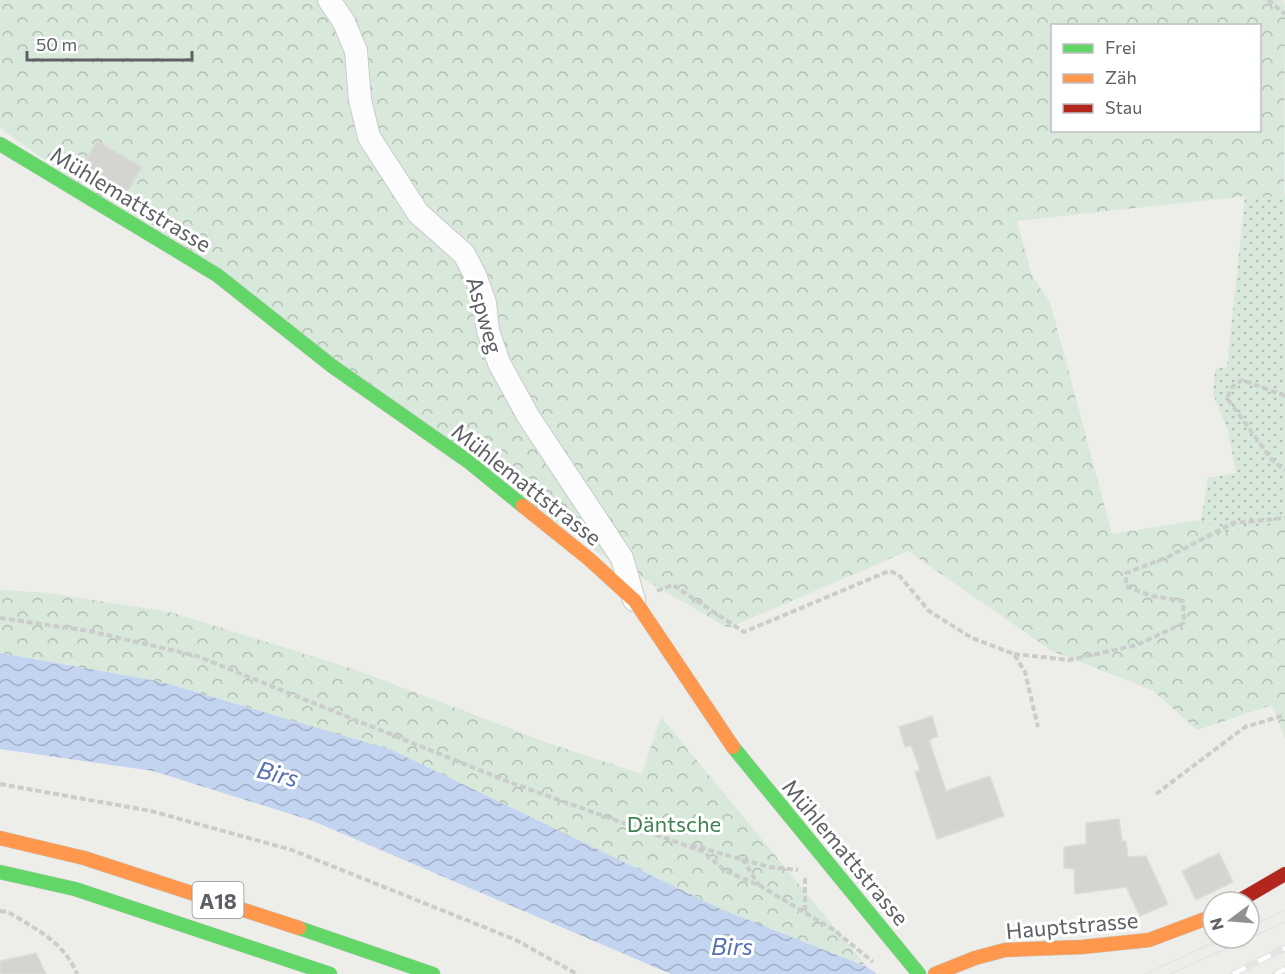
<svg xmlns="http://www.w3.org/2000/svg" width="1285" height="974" viewBox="0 0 1285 974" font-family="Commissioner,sans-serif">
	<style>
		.grass { fill: url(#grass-dots) }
		.forest { fill: url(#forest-crowns); fill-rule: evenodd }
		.water { fill: url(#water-waves) }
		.building { fill: #d4d4d1; stroke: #dcdcd8; stroke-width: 1.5 }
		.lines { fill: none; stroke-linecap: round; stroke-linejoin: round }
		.street-casing { stroke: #cbcbcb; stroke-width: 24 }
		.fast-casing { stroke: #c9cac9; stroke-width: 15 }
		.slow-casing { stroke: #c9cac9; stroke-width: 15 }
		.jam-casing { stroke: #c9cac9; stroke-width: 15 }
		.path { stroke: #cacdcc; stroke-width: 4; stroke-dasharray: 6 3; stroke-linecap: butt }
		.street { stroke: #fcfcfc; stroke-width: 22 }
		.fast { stroke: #63d668; stroke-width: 14 }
		.slow { stroke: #ff974d; stroke-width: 14 }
		.jam { stroke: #b3261e; stroke-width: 14 }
		.tram { stroke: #e4e4e3; stroke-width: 1.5 }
		.rail-casing { stroke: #e4e4e3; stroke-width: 7 }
		.rail { stroke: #fff; stroke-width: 4.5; stroke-dasharray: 14; stroke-linecap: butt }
		.labels { text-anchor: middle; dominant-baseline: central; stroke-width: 6; stroke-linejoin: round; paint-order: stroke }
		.shield { fill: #fff; stroke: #8e9093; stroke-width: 1.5 }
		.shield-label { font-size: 21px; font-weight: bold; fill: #5e6065 }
		.street-label { font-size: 22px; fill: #5e6065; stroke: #fff }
		.park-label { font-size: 22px; fill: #418252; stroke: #fff }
		.water-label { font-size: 24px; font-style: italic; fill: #5670b6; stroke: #fff }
	</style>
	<defs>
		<pattern id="grass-dots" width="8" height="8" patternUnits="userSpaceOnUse" patternTransform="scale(1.5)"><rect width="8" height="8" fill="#d8e8da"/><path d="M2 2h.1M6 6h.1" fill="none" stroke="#b2bfb4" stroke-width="1.8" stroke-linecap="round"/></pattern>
		<pattern id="forest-crowns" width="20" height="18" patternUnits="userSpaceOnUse" patternTransform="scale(1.5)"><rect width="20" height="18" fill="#d8e8da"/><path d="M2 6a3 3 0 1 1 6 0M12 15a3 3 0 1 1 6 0" fill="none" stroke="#b2bfb4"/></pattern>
		<pattern id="water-waves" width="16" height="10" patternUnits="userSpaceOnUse" patternTransform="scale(1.5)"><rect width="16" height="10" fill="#c3d4f1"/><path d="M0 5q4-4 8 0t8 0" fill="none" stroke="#a2afc7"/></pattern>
	</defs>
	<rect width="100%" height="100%" fill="#edede9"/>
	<path class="grass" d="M1285 192V523L1224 533 1201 520 1208 478 1236 473 1228 431 1213 394 1215 369 1227 367 1245 196 1284 197Z"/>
	<path class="forest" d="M0 0H1283L1285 7 1284 197 1245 196 1017 221 1032 276 1050 302 1112 534 1201 520 1224 533 1285 523V739L1272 705 1197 730 1152 690 1052 651 908 551 728 628 602 555 0 128ZM1052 26H1260V130H1052Z
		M0 590 50 593 174 613 356 670 551 744 642 774 661 717 867 967 721 909 392 750 162 682 0 653Z"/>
	<path class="water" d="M0 653 162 682 392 750 721 909 867 967 877 974H671L313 821 153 771 0 749Z"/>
	<path class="building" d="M97 141 142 167 124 198 79 171Z
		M932 716 938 736 929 740 946 791 990 776 1004 816 937 839 915 772 920 770 911 746 905 747 899 727Z
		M1119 819 1122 841H1126L1128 857 1146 856 1168 904 1140 916 1126 887 1075 894 1074 869 1064 868V847L1086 844V823Z
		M1219 853 1233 882 1196 900 1182 871Z
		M36 953 46 974H0V961Z"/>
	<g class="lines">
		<defs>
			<path id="street" d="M329 0 344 22 356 51 360 100 369 137 418 213 464 254 475 275 485 303 488 331 499 363 528 416 622 558 634 600"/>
			<path id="fast" d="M0 144 217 275 332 366 469 462 523 506
				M733 747 919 974
				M0 872 75 889 330 974
				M299 928 433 974"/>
			<path id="slow" d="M523 506 589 559 635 601 733 747
				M0 838 84 858 299 928
				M935 974 975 958 1005 950 1082 947 1149 940 1213 916"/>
			<path id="jam" d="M1237 902 1285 874"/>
		</defs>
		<use href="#street" class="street-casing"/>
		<use href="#fast" class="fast-casing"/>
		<use href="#slow" class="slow-casing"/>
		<use href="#jam" class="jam-casing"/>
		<path class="path" d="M1268 0 1285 14
			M1285 396 1242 380 1232 387 1227 398 1272 460 1285 470
			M657 591 673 585 744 632 889 571 898 574 929 611 972 638 1014 654 1025 672 1038 727
			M0 618 89 631 197 656 509 782 704 852 725 871 759 885 834 930 873 962
			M1014 654 1069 660 1137 645 1184 623 1183 601 1152 596 1126 586V573L1168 557 1233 523 1285 518
			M0 784 151 811 292 850 516 940 577 974
			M1156 794 1245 727 1285 715
			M691 845 769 867 798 870
			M742 859 759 885
			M805 878V912
			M0 911 8 912C36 929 64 942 77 974"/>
		<use href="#street" class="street"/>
		<use href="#fast" class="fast"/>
		<use href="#slow" class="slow"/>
		<use href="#jam" class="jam"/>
		<path class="tram" d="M1249 927 1285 910
			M1145 974 1224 938
			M1170 974 1285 922"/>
		<defs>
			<path id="rail" d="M1233 974 1285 948
				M1276 974 1285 969"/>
		</defs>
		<use href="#rail" class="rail-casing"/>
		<use href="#rail" class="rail"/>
	</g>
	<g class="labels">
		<rect class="shield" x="192.5" y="882" width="51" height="36" rx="4.5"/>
		<g class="shield-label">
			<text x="218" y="900">A18</text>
		</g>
		<g class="street-label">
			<text transform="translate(131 199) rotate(31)">Mühlemattstrasse</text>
			<text transform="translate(485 315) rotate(74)">Aspweg</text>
			<text transform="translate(527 484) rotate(38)">Mühlemattstrasse</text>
			<text transform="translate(846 852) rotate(50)">Mühlemattstrasse</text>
			<text transform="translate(1072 925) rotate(-5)">Hauptstrasse</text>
		</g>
		<g class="park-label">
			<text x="674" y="823">Däntsche</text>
		</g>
		<g class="water-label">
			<text transform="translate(278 773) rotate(14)">Birs</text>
			<text x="732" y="945">Birs</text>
		</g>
	</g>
	<rect x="1051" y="24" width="210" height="108" fill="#ffffff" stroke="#bfbfc1" stroke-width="1.5"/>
	<rect x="1063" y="44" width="30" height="9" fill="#63d668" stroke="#bfbfc1" stroke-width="1.5"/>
	<text x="1105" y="54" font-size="18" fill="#5e6065">Frei</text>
	<rect x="1063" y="74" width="30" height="9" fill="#ff974d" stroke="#bfbfc1" stroke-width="1.5"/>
	<text x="1105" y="84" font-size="18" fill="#5e6065">Zäh</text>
	<rect x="1063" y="104" width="30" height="9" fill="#b3261e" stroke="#bfbfc1" stroke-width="1.5"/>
	<text x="1105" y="114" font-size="18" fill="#5e6065">Stau</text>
	<g transform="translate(1231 920) rotate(254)"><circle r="28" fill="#ffffff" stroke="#bfbfc1" stroke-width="1.5"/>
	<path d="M0-4.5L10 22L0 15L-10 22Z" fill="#909193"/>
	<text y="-9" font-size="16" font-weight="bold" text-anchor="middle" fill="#5e6065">N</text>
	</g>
	<path d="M27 51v9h165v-9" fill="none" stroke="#5e6065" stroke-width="3"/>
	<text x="36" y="51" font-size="18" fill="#5e6065" stroke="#ffffff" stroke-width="4.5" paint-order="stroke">50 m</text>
</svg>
